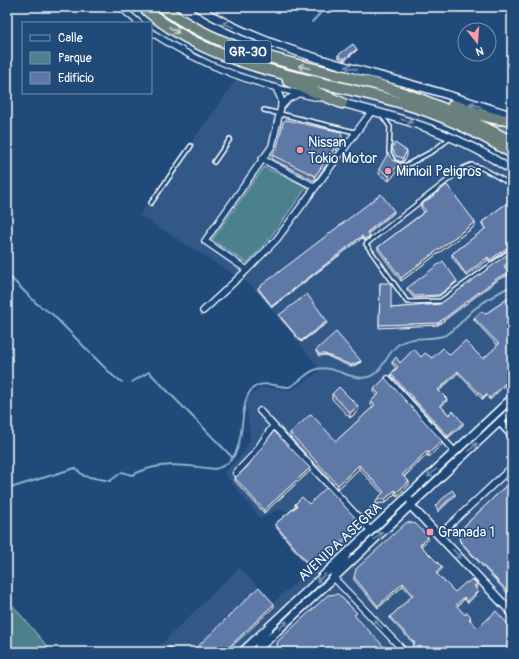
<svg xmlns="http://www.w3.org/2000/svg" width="519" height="659" viewBox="0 0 519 659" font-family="Pangolin,sans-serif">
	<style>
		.built { fill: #325887 }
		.green { fill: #4c808d; stroke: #a6c0c6 }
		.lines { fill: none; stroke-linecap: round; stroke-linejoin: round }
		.stream { stroke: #92b1ca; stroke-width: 2 }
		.service-casing { stroke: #fff; stroke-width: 6 }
		.minor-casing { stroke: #fff; stroke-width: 8 }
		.tertiary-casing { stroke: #fff; stroke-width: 10 }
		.motorway-casing { stroke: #fff; stroke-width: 13 }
		.service { stroke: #1f4a7a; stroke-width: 3 }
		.minor { stroke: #1f4a7a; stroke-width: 5.5 }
		.tertiary { stroke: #1f4a7a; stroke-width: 7 }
		.motorway { stroke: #6a807c; stroke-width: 10 }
		.wall { fill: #51688f; stroke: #fff }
		.shaded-wall { fill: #425574; stroke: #fff }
		.building { fill: #5e79a6; stroke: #fff }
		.oneway { stroke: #7992af }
		.oneway2 { stroke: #cbd3d1 }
		.poi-dot { fill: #ff9aa2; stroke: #1f4a7a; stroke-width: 1.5 }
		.labels { text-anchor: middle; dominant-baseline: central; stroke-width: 3; stroke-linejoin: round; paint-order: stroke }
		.shield { fill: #1f4a7a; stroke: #bcc9d7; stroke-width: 1 }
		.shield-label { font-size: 13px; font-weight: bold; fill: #fff }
		.poi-label { font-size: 14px; fill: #fff; stroke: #1f4a7a; text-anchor: start }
		.street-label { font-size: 14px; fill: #fff; stroke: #1f4a7a }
	</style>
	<rect width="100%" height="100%" fill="#1f4a7a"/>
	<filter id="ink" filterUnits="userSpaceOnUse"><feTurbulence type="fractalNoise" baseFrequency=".025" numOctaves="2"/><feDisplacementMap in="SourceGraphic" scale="8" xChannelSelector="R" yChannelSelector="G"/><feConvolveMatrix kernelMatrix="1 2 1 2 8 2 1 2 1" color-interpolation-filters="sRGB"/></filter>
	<g filter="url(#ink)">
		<path class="built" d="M242 72 354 98 419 117 480 146 512 165V652H116L159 646 239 568 274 602 328 553 290 511 277 510 261 519 224 473 245 451 250 438 246 399 261 387 291 390 320 371 307 353 252 286 139 215Z"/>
		<path class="green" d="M489 120 512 125V136L489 122Z
			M264 167 307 187 270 238 247 263 212 240Z
			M7 599 9 601 52 652H7Z"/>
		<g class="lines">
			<path class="stream" d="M7 9 10 7
				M312 22 326 7
				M7 274 37 304 52 314 113 376 122 382
				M132 382 149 372 232 457
				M7 489 75 468 84 476 110 481 122 472 132 475C159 461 184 465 214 469 257 461 230 394 259 385 268 382 279 387 289 387 299 383 308 371 317 369 335 365 350 381 368 377 384 372 386 353 399 344 413 335 430 341 446 335 456 330 465 317 473 310 485 301 498 292 512 286"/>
			<defs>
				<path id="service" d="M264 110 355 132
					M381 114 390 127 389 153 394 163 405 166 433 151 450 138
					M214 162 230 139
					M512 185 482 168 471 165 462 169 366 244 407 302 441 301 512 250
					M151 203 191 146"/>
				<path id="minor" d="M120 7 139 23
					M151 32C203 67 259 86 320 98
					M281 107 288 99 298 94
					M262 159 315 187
					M247 270 205 241 272 146 281 107V99L276 88
					M203 311 247 270 277 239 372 111
					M388 379 455 452
					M260 411 371 531
					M236 473 254 454 273 426
					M439 535 512 467
					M347 555 343 563 333 574 334 578 405 652
					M170 651 171 652
					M262 652 258 645 270 627"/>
				<path id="tertiary" d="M197 7C264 48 342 65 417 86 448 94 477 105 508 114L512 117
					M342 103C402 118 461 135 512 171
					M500 422 512 435
					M411 501V506L512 613
					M242 652 512 398
					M255 652 512 410"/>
				<path id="motorway" d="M143 7C214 71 314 77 402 103 441 114 478 132 512 153
					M162 7C226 55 300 64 375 84 423 98 468 118 512 142
					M288 81 342 103
					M453 105C472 112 492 120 512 120"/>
			</defs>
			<use href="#service" class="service-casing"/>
			<use href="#minor" class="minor-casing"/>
			<use href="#tertiary" class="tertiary-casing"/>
			<use href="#motorway" class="motorway-casing"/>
			<use href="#service" class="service"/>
			<use href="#minor" class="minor"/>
			<use href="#tertiary" class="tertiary"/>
			<use href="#motorway" class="motorway"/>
		</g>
		<path class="wall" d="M357 50 344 61 338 57V55Z
			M342 142 315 181 272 159V155Z
			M392 148 407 156 403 162 396 160 392 153Z
			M400 168 389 181 379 174V169Z
			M512 199V248L511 247 490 262 488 260 466 276 452 257V254L485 229 482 224V222Z
			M421 205 475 226 401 281 378 250V247L424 212 421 208Z
			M394 213 368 234 370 237 365 241 362 238 272 307 258 290V288Z
			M512 251V262L505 267 509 275 499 279 438 325 379 328 380 283 391 308 440 304Z
			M457 282 439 296 414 298 407 290V288Z
			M512 296 507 388 505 385 490 400 486 396 483 400 458 373 439 391 447 401 441 406 449 415 463 425 448 438 391 376V374L396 368 392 364V362L400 363 421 357 432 358 450 355 483 359 498 346 474 320V318L485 314Z
			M279 315 327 323 301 342 279 316Z
			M316 350 361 362 351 367 325 355 319 356 316 352Z
			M374 389 442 444 429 457 427 455 404 477 409 485 397 496 395 494 385 503 376 504 379 509 373 516 369 511V509L376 504V500L383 494 359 469 338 489 290 437V433L336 441 373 407 371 405V401L377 396 374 392Z
			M332 394 358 411 350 418 332 399Z
			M310 471 264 513 235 481V478Z
			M512 480V598L460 542 458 533V532Z
			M295 504H309L361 526 335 551 333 549 310 568 275 526V524L295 507Z
			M428 540 421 546 442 569 437 574 455 592 467 583 477 586 476 588 478 593 468 603 464 599 457 607 465 615 471 619 470 620 478 628 512 652H415L412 649V647L414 644 390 619V617L412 596 403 586 378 608 354 580V577Z"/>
		<path class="shaded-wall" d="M357 49V50L344 61V59Z
			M342 138V142L315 181V176Z
			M407 151V156L403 162V158Z
			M400 163V168L389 181V176Z
			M394 211V213L367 234V232Z
			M475 222V226L401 281V278Z
			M362 236V238L272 307V306Z
			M370 236V237L365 241V239Z
			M511 245V247L490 262V260Z
			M488 257V260L466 276V274Z
			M512 259V262L504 268V266Z
			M509 273V275L499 279 438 325V323L499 277Z
			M457 281V282L439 296V295Z
			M327 321V323L301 342V341Z
			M361 361V362L351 367V365Z
			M458 371V373L438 392V390Z
			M512 381V384L507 388V386Z
			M505 383V385L490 400V398Z
			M486 394V396L483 400V397Z
			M447 399V401L440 407V405Z
			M358 406V411L350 418V413Z
			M463 423V425L448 438V436Z
			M442 441V444L429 457V453Z
			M427 451V455L402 478V475Z
			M359 465V469L338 489V485Z
			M310 468V471L264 513V510Z
			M409 481V485L397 496V492Z
			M395 490V494L385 503V499Z
			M455 494V496L438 512V510Z
			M379 508V509L373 516V514Z
			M361 524V526L335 551V548Z
			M428 537V540L420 547V545Z
			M333 547V549L310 568V566Z
			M442 567V569L436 575V573Z
			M403 583V586L378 608V606Z
			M478 591V593L468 603V601Z
			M464 597V599L456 608V605Z
			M274 604V607L226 652H224Z"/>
		<path class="building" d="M353 44 357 49 344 59 338 55Z
			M286 120 341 132 342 138 315 176 272 155 277 148 283 122Z
			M395 143 407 151 403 158 396 156 392 148Z
			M388 153 392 160 400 163 389 176 379 169Z
			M447 185 475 222 401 278 378 247 426 211 421 205Z
			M381 194 394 211 367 232 370 236 365 239 362 236 272 306 258 288Z
			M512 199V245H511L490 260 488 257 466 274 452 254 486 228 482 222Z
			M512 251V259L504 266 509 273 499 277 438 323 379 325 380 283H391V308L440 304Z
			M443 261 457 281 439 295 414 296 407 288Z
			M307 294 327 321 301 341 279 315Z
			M512 296V381L507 386 505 383 490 398 486 394 483 397 458 371 438 390 447 399 440 405 449 415 453 411 463 423 448 436 391 374 398 367 392 362 396 357 400 363 414 349 421 357 425 353 432 358 443 348 450 355 465 341 483 359 499 344 474 318 482 311 485 314Z
			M336 332 361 361 351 365 325 354H319L316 350Z
			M385 378 442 441 429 453 427 451 402 475 409 481 397 492 395 490 385 499 376 500 384 492 359 465 338 485 290 433 311 414 336 441 375 405 371 401 379 394 374 389Z
			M339 387 358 406 350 413 332 394Z
			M274 431 310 468 264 510 235 478 247 467Z
			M512 480V596L460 541 458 532Z
			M327 487 361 524 335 548 333 547 310 566 275 524 297 506 295 504 302 497 309 504Z
			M452 490 455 494 438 510 435 506Z
			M375 503 379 508 373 514 369 509Z
			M407 522 416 524 428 537 420 545 442 567 436 573 455 592 466 582 467 583 472 579 477 584 474 586 478 591 468 601 464 597 456 605 465 615 467 612 471 617 469 619 478 628 496 611 512 629V652H417L412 647 415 643 390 617 413 595 403 583 378 606 354 577 356 569Z
			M259 587 274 604 224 652H192Z
			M338 594 357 613 354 615 389 652H280L279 651 277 644 278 641 328 595Z"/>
		<defs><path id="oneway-shaft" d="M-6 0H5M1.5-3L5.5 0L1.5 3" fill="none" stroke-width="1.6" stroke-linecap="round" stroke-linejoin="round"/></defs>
		<g class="oneway">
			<use href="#oneway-shaft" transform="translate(228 25) rotate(-155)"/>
			<use href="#oneway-shaft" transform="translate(351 68) rotate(-165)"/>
			<use href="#oneway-shaft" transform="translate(475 105) rotate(-164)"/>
			<use href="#oneway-shaft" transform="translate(407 121) rotate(17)"/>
			<use href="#oneway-shaft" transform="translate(473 447) rotate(-44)"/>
			<use href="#oneway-shaft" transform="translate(432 473) rotate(137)"/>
			<use href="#oneway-shaft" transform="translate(378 536) rotate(-43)"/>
			<use href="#oneway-shaft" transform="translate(457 554) rotate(47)"/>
			<use href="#oneway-shaft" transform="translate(321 578) rotate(137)"/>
			<use href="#oneway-shaft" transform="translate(378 624) rotate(-134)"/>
			<use href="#oneway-shaft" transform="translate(283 625) rotate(-43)"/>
		</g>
		<g class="oneway2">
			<use href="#oneway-shaft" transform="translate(174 30) rotate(33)"/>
			<use href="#oneway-shaft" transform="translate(304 67) rotate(-167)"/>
		</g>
	</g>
	<g class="poi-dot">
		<circle cx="300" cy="150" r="4"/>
		<circle cx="388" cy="171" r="4"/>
		<rect x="426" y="528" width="8" height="8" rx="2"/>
	</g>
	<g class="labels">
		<rect class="shield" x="225" y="41" width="46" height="22" rx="3"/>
		<g class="shield-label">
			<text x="248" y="52">GR-30</text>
		</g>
		<g class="poi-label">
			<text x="308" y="142">Nissan<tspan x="308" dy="16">Tokio Motor</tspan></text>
			<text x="396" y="171">Minioil Peligros</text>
			<text x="438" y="532">Granada 1</text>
		</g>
		<g class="street-label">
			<text transform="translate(340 542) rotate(-43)">AVENIDA ASEGRA</text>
		</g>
	</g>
	<rect width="519" height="659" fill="none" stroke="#1f4a7a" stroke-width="24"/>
	<rect x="12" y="12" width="495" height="635" fill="none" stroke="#fff" stroke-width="1.5" filter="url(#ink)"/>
	<rect x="22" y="22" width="130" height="72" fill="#1f4a7a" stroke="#7992af"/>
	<rect x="30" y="35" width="20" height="6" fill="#1f4a7a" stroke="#7992af"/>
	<text x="58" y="42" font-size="12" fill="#ffffff">Calle</text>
	<rect x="30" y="52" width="20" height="12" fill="#4c808d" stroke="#7992af"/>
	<text x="58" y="62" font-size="12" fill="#ffffff">Parque</text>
	<rect x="30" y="72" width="20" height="12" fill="#5e79a6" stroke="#7992af"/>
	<text x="58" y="82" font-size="12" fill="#ffffff">Edificio</text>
	<g transform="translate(477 42) rotate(163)"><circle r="19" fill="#1f4a7a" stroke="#7992af"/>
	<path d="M0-3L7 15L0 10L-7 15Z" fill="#ff9aa2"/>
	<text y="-6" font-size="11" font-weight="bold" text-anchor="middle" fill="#ffffff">N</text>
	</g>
</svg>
